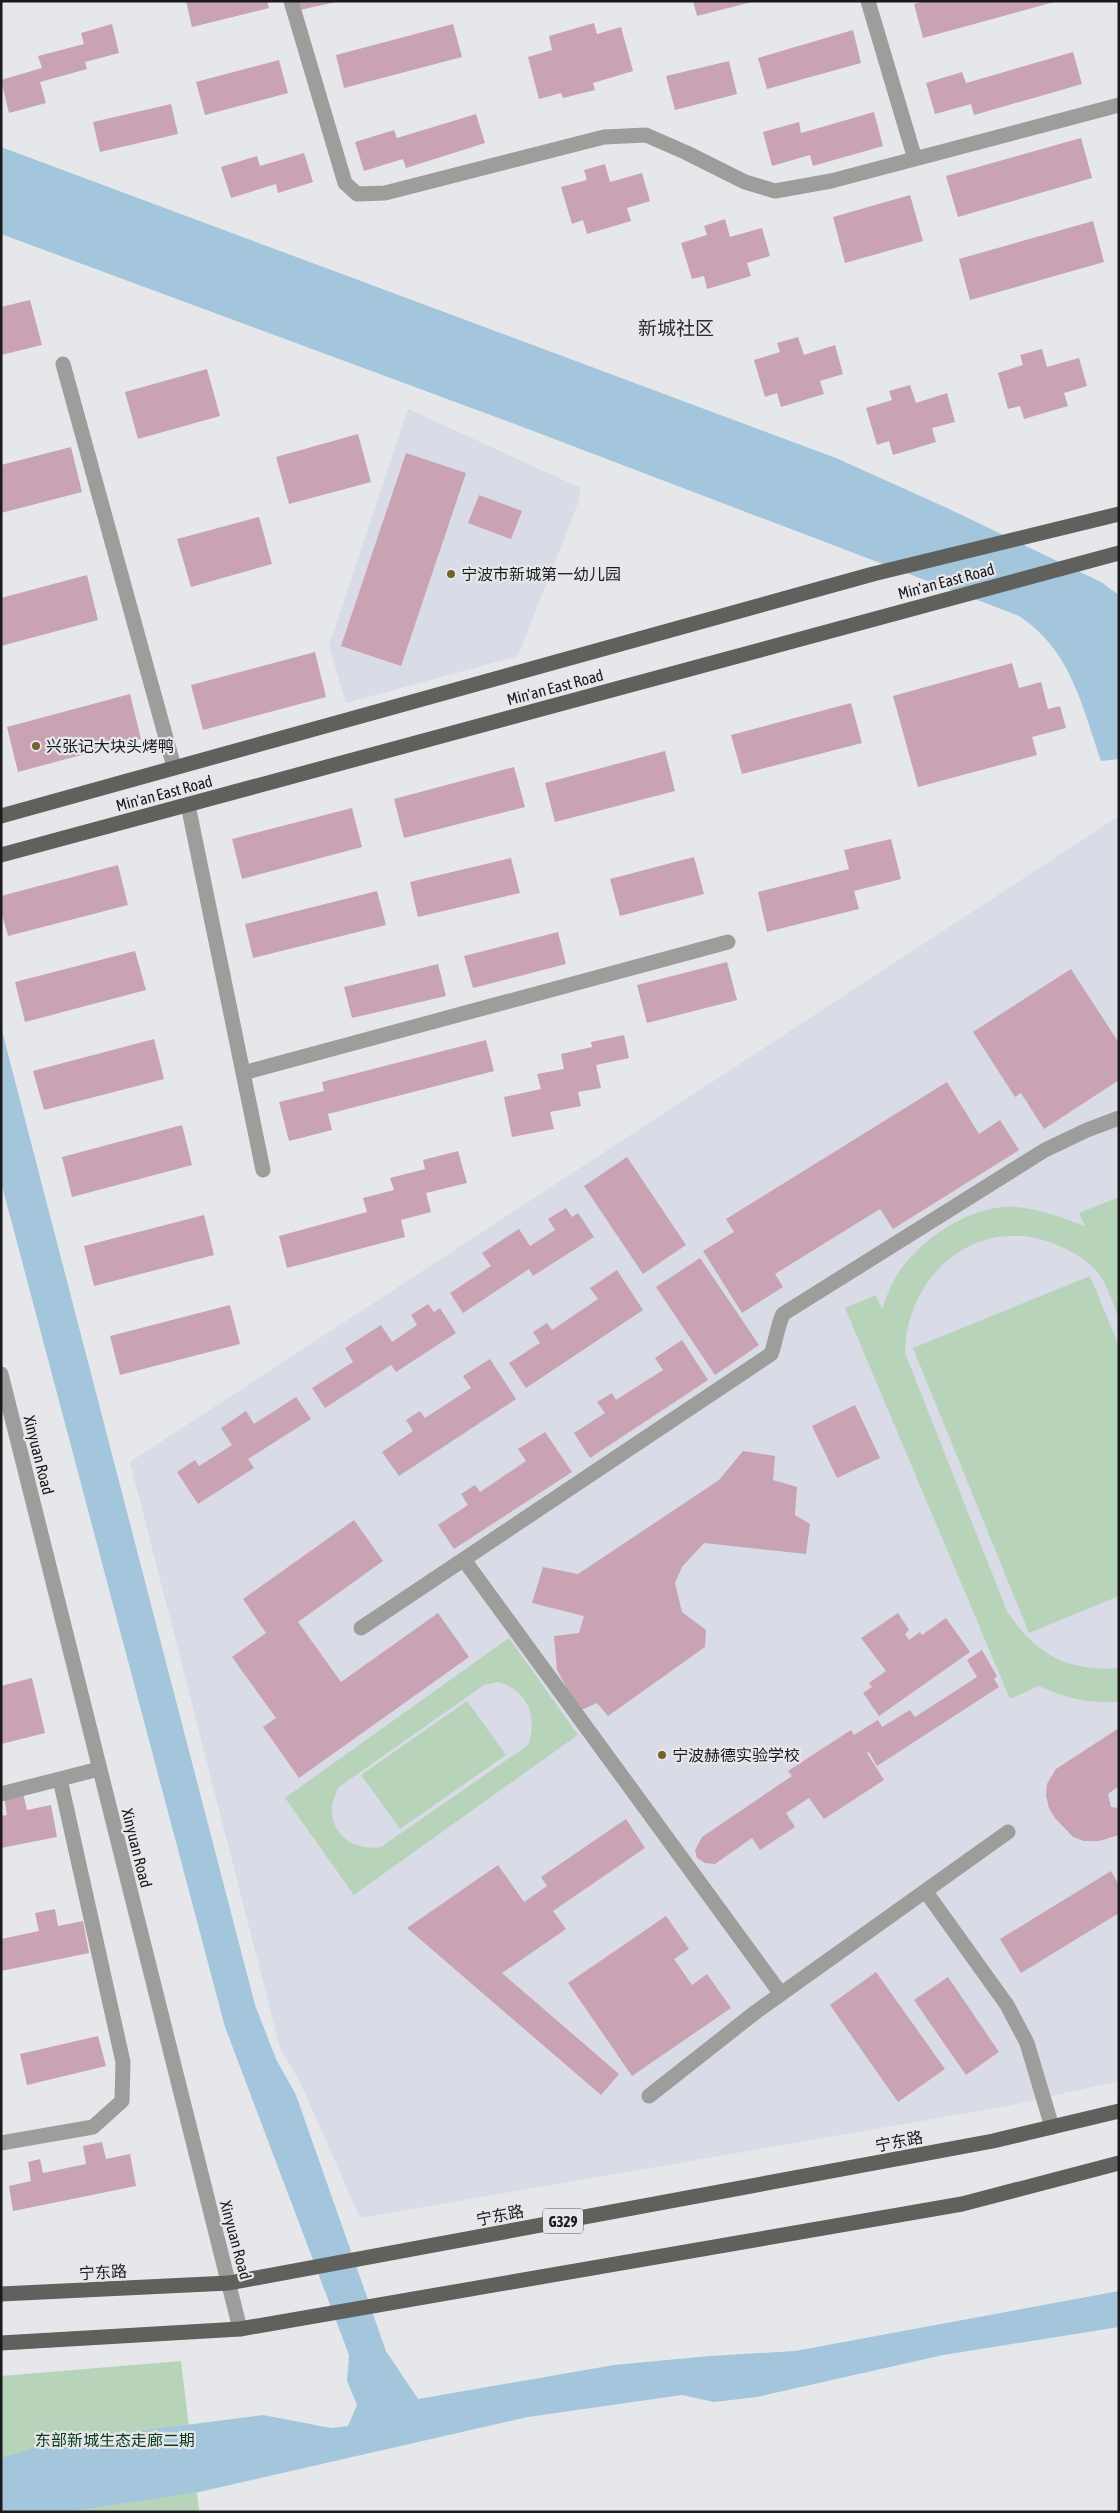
<svg xmlns="http://www.w3.org/2000/svg" width="1120" height="2513" viewBox="0 0 1120 2513" font-family="'Asap Condensed','Noto Sans SC',sans-serif">
	<style>
		.built { fill: #d9dbe6 }
		.green { fill: #b7d4bb; fill-rule: evenodd }
		.water { fill: #a4c6dd }
		.building { fill: #c9a3b3 }
		.lines { fill: none; stroke-linecap: round; stroke-linejoin: round }
		.minor { stroke: #9d9d9b; stroke-width: 15 }
		.major { stroke: #60605d; stroke-width: 15 }
		.poi-dot { fill: #73612f; stroke: #e6e7ea; stroke-width: 2 }
		.labels { text-anchor: middle; dominant-baseline: central; stroke-width: 4.5; stroke-linejoin: round; paint-order: stroke }
		.shield { fill: #e6e7ea; stroke: #57585a; stroke-width: 1 }
		.shield-label { font-size: 15px; font-weight: bold; fill: #1a1a1c }
		.poi-label { font-size: 16px; fill: #1a1a1c; stroke: #e6e7ea; text-anchor: start }
		.street-label { font-size: 16px; fill: #1a1a1c; stroke: #e6e7ea }
		.park-label { font-size: 16px; fill: #083a18; stroke: #e6e7ea }
		.quarter-label { font-size: 19px; fill: #2c2d2f; stroke: #e6e7ea }
	</style>
	<rect width="100%" height="100%" fill="#e6e7ea"/>
	<path class="built" d="M408 409 581 488 578 503 518 656 346 703 329 646Z
		M1119 816V2081L1008 2106 360 2218 300 2082 280 2048 130 1462Z"/>
	<path class="green" d="M1119 1197V1319C1113 1305 1108 1286 1099 1274 1089 1260 1068 1249 1052 1243 976 1214 906 1276 905 1353L1007 1611C1035 1654 1067 1672 1119 1668V1702C1087 1703 1067 1699 1039 1686L1010 1699 845 1308 876 1295 882 1309C888 1293 893 1278 904 1265 929 1234 974 1204 1016 1207 1040 1209 1063 1218 1085 1226L1079 1213Z
		M1090 1276 1119 1346V1596L1029 1633 913 1348Z
		M509 1638 578 1735 354 1895 285 1798ZM498 1682C528 1690 538 1717 528 1745L381 1847C354 1851 330 1836 332 1805 333 1800 337 1792 339 1787L484 1685Z
		M467 1701 506 1755 400 1829 361 1775Z
		M181 2361 199 2510 191 2512H1V2376Z"/>
	<path class="water" d="M1 147 836 458 947 508 1101 582 1119 595V759L1101 761C1082 706 1071 650 1019 616L528 429 1 234Z
		M1 1027 255 2005 276 2059 296 2095 386 2351 418 2399 614 2365 710 2356 795 2351 1119 2291V2327L943 2355 757 2397 714 2402 682 2395 528 2417 199 2492 65 2512H1V2458L34 2448 130 2432 263 2415 331 2428 348 2426 357 2405 347 2381 349 2355 225 2027 1 1182Z"/>
	<path class="building" d="M186 1H267L269 8 192 27Z
		M298 1H336V2L300 10Z
		M693 1H752V2L697 16Z
		M925 1H1054V2L923 38 914 4Z
		M594 23 597 34 621 27 633 71 593 83 595 90 563 98 561 93 539 99 528 57 552 50 549 36Z
		M112 24 119 53 85 62 87 69 40 82 46 103 9 113 1 80 42 68 38 56 84 44 81 33Z
		M453 24 462 57 344 88 336 55Z
		M853 30 861 63 767 89 758 58Z
		M1073 52 1082 84 974 115 971 104 935 114 926 83 962 72 966 83Z
		M279 60 288 93 205 115 196 82Z
		M729 61 737 94 675 110 666 76Z
		M171 104 178 134 100 152 93 122Z
		M874 112 883 146 813 166 810 155 772 166 763 132 799 122 801 133Z
		M476 114 485 143 406 168 403 159 364 171 355 142 394 130 397 138Z
		M1081 138 1092 178 958 217 946 176Z
		M304 153 313 182 278 193 276 184 231 198 221 167 257 156 260 166Z
		M605 164 610 182 642 173 650 201 627 208 631 221 587 234 583 220 572 224 561 187 587 180 584 170Z
		M910 195 923 241 845 263 833 217Z
		M725 219 730 237 762 228 770 256 747 263 751 276 707 289 704 276 692 279 681 243 707 235 704 226Z
		M1093 221 1104 262 970 300 959 259Z
		M30 300 42 345 1 355V307Z
		M798 337 804 355 835 345 843 374 820 381 824 394 781 407 777 393 765 397 754 360 780 352 777 343Z
		M1042 349 1047 367 1079 358 1087 386 1064 393 1068 406 1024 419 1020 406 1008 409 998 373 1023 365 1020 355Z
		M207 369 220 416 138 439 125 392Z
		M910 385 916 403 947 393 955 422 932 428 936 442 893 455 889 441 877 445 866 408 892 400 889 391Z
		M358 434 371 482 289 504 276 457Z
		M71 447 82 492 1 513V465Z
		M406 453 466 473 401 666 341 646Z
		M479 495 522 511 511 539 468 523Z
		M259 517 272 564 191 587 177 539Z
		M87 575 98 620 1 646V598Z
		M315 652 326 697 203 730 191 685Z
		M1012 663 1019 688 1041 682 1048 709 1060 706 1066 728 1032 737 1037 755 918 787 893 696Z
		M130 694 141 739 18 772 7 727Z
		M851 703 862 743 742 774 731 735Z
		M665 751 675 791 555 822 545 783Z
		M514 767 525 807 404 838 394 799Z
		M352 808 362 847 242 879 232 839Z
		M891 839 901 879 854 891 859 909 767 932 758 892 849 869 844 850Z
		M694 857 704 894 620 916 610 879Z
		M511 858 520 893 418 917 410 882Z
		M118 865 128 905 8 936 1 911V896Z
		M377 891 386 925 253 958 245 924Z
		M558 932 566 964 473 988 464 956Z
		M135 951 146 990 25 1022 15 982Z
		M727 962 737 1000 647 1023 637 985Z
		M438 964 446 996 352 1018 344 987Z
		M1071 969 1119 1043V1080L1044 1129 1021 1093 1015 1097 973 1032Z
		M624 1035 629 1058 596 1065 601 1088 578 1092 581 1106 550 1112 554 1129 512 1137 504 1097 541 1089 537 1074 564 1069 561 1054 592 1047 591 1042Z
		M154 1039 164 1079 44 1110 33 1071Z
		M486 1040 494 1071 328 1114 332 1130 289 1141 279 1102 324 1091 322 1082Z
		M947 1082 979 1134 1000 1120 1019 1150 893 1229 880 1209 775 1274 783 1287 742 1313 703 1251 734 1232 726 1219Z
		M182 1125 192 1165 72 1197 62 1157Z
		M458 1151 467 1183 426 1193 431 1212 401 1220 405 1237 287 1268 279 1236 367 1212 363 1198 394 1190 390 1178 425 1169 423 1160Z
		M627 1157 686 1245 643 1274 584 1186Z
		M566 1208 572 1217 578 1213 594 1237 533 1276 529 1269 463 1313 450 1293 491 1266 482 1253 519 1229 530 1246 555 1230 548 1219Z
		M204 1215 214 1255 94 1286 84 1246Z
		M700 1258 759 1345 715 1375 656 1287Z
		M617 1270 643 1310 526 1388 509 1363 540 1343 533 1332 547 1323 552 1330 598 1299 590 1288Z
		M428 1304 434 1312 440 1308 456 1333 396 1372 391 1365 325 1408 312 1388 353 1362 345 1348 381 1325 392 1342 417 1325 411 1315Z
		M230 1305 240 1344 120 1375 110 1336Z
		M682 1340 708 1380 590 1458 574 1433 605 1413 597 1402 612 1393 616 1400 663 1370 655 1358Z
		M490 1359 516 1399 399 1476 382 1452 413 1431 406 1420 420 1411 425 1418 471 1388 463 1376Z
		M296 1397 311 1419 248 1459 254 1468 198 1504 177 1472 195 1460 199 1466 232 1445 221 1428 246 1411 254 1424Z
		M855 1405 880 1458 837 1478 812 1426Z
		M545 1432 572 1472 454 1549 438 1525 468 1505 461 1494 475 1485 480 1492 526 1461 518 1449Z
		M743 1451 775 1456 773 1480 797 1487 795 1515 810 1524 806 1554 704 1543 682 1567 675 1583 682 1612 706 1630 705 1647 608 1716 597 1703 579 1711 557 1670 554 1636 579 1633 584 1616 532 1603 543 1567 578 1574 719 1480Z
		M354 1520 383 1561 298 1622 341 1682 438 1613 469 1657 299 1778 263 1727 276 1718 232 1657 266 1633 243 1599Z
		M898 1613 909 1630 905 1634 909 1640 920 1632 922 1635 946 1618 970 1652 879 1716 863 1693 872 1687 869 1683 886 1671 861 1638Z
		M982 1650 997 1676 994 1679 999 1687 877 1766 869 1752 867 1753 884 1780 824 1819 809 1798 786 1813 795 1827 760 1850 752 1838 715 1864 705 1863 697 1858 695 1850 702 1837 792 1776 788 1771 851 1730 854 1735 878 1720 882 1727 910 1710 915 1717 977 1677 967 1660Z
		M32 1678 45 1733 1 1744V1686Z
		M1119 1728V1786L1108 1794 1111 1807 1119 1808V1835L1099 1841H1084L1073 1837 1055 1818 1049 1808 1046 1796 1047 1784 1056 1769Z
		M23 1793 27 1810 51 1805 57 1837 1 1848V1816L7 1815 4 1797Z
		M626 1819 645 1848 553 1911 566 1929 502 1973 619 2074 601 2095 407 1928 498 1865 524 1902 547 1886 541 1877Z
		M1111 1871 1119 1885V1913L1021 1973 1000 1939Z
		M55 1909 58 1926 83 1921 89 1953 1 1971V1939L39 1931 35 1913Z
		M666 1916 689 1949 674 1959 692 1985 707 1974 731 2008 632 2076 568 1983Z
		M876 1972 945 2069 898 2102 830 2005Z
		M948 1977 999 2052 966 2075 914 2000Z
		M98 2036 106 2066 27 2085 20 2054Z
		M102 2142 106 2159 130 2154 136 2186 13 2211 9 2186 31 2181 28 2162 40 2159 43 2173 86 2164 83 2146Z"/>
	<g class="lines">
		<path class="minor" d="M291 1 345 183 357 194 385 193 604 137 646 135 687 153 745 182 775 191 831 181 1119 105
			M868 1 915 159
			M63 364 174 767
			M188 805 263 1170
			M243 1073 728 942
			M1 1374 240 2329
			M464 1560 781 1994
			M361 1628 771 1354C776 1341 777 1327 783 1314L1045 1150 1087 1130 1119 1118
			M1 1794 99 1769
			M926 1892 1007 2005 1027 2043 1052 2127
			M649 2096 757 2011 1008 1832
			M1 2143 93 2127 122 2101 123 2062 60 1779"/>
		<path class="major" d="M1 816 873 574 1119 514
			M1 855 1119 553
			M1 2294 229 2283 993 2141 1119 2111
			M1 2343 240 2329 962 2204 1119 2163"/>
	</g>
	<g class="poi-dot">
		<circle cx="451" cy="574" r="5"/>
		<circle cx="36" cy="746" r="5"/>
		<circle cx="662" cy="1755" r="5"/>
	</g>
	<g class="labels">
		<rect class="shield" x="543" y="2208.5" width="40" height="25" rx="4"/>
		<g class="shield-label">
			<text x="563" y="2221">G329</text>
		</g>
		<g class="poi-label">
			<text x="461" y="574">宁波市新城第一幼儿园</text>
			<text x="46" y="746">兴张记大块头烤鸭</text>
			<text x="672" y="1755">宁波赫德实验学校</text>
		</g>
		<g class="street-label">
			<text transform="translate(946 581) rotate(-15)">Min'an East Road</text>
			<text transform="translate(555 687) rotate(-15)">Min'an East Road</text>
			<text transform="translate(164 793) rotate(-15)">Min'an East Road</text>
			<text transform="translate(39 1455) rotate(76)">Xinyuan Road</text>
			<text transform="translate(137 1848) rotate(76)">Xinyuan Road</text>
			<text transform="translate(899 2141) rotate(-11)">宁东路</text>
			<text transform="translate(500 2215) rotate(-11)">宁东路</text>
			<text transform="translate(236 2240) rotate(75)">Xinyuan Road</text>
			<text transform="translate(103 2272) rotate(-3)">宁东路</text>
		</g>
		<g class="park-label">
			<text x="115" y="2440">东部新城生态走廊二期</text>
		</g>
		<g class="quarter-label">
			<text x="676" y="328">新城社区</text>
		</g>
	</g>
	<rect width="1120" height="2513" fill="none" stroke="#1a1a1c" stroke-width="5"/>
</svg>
